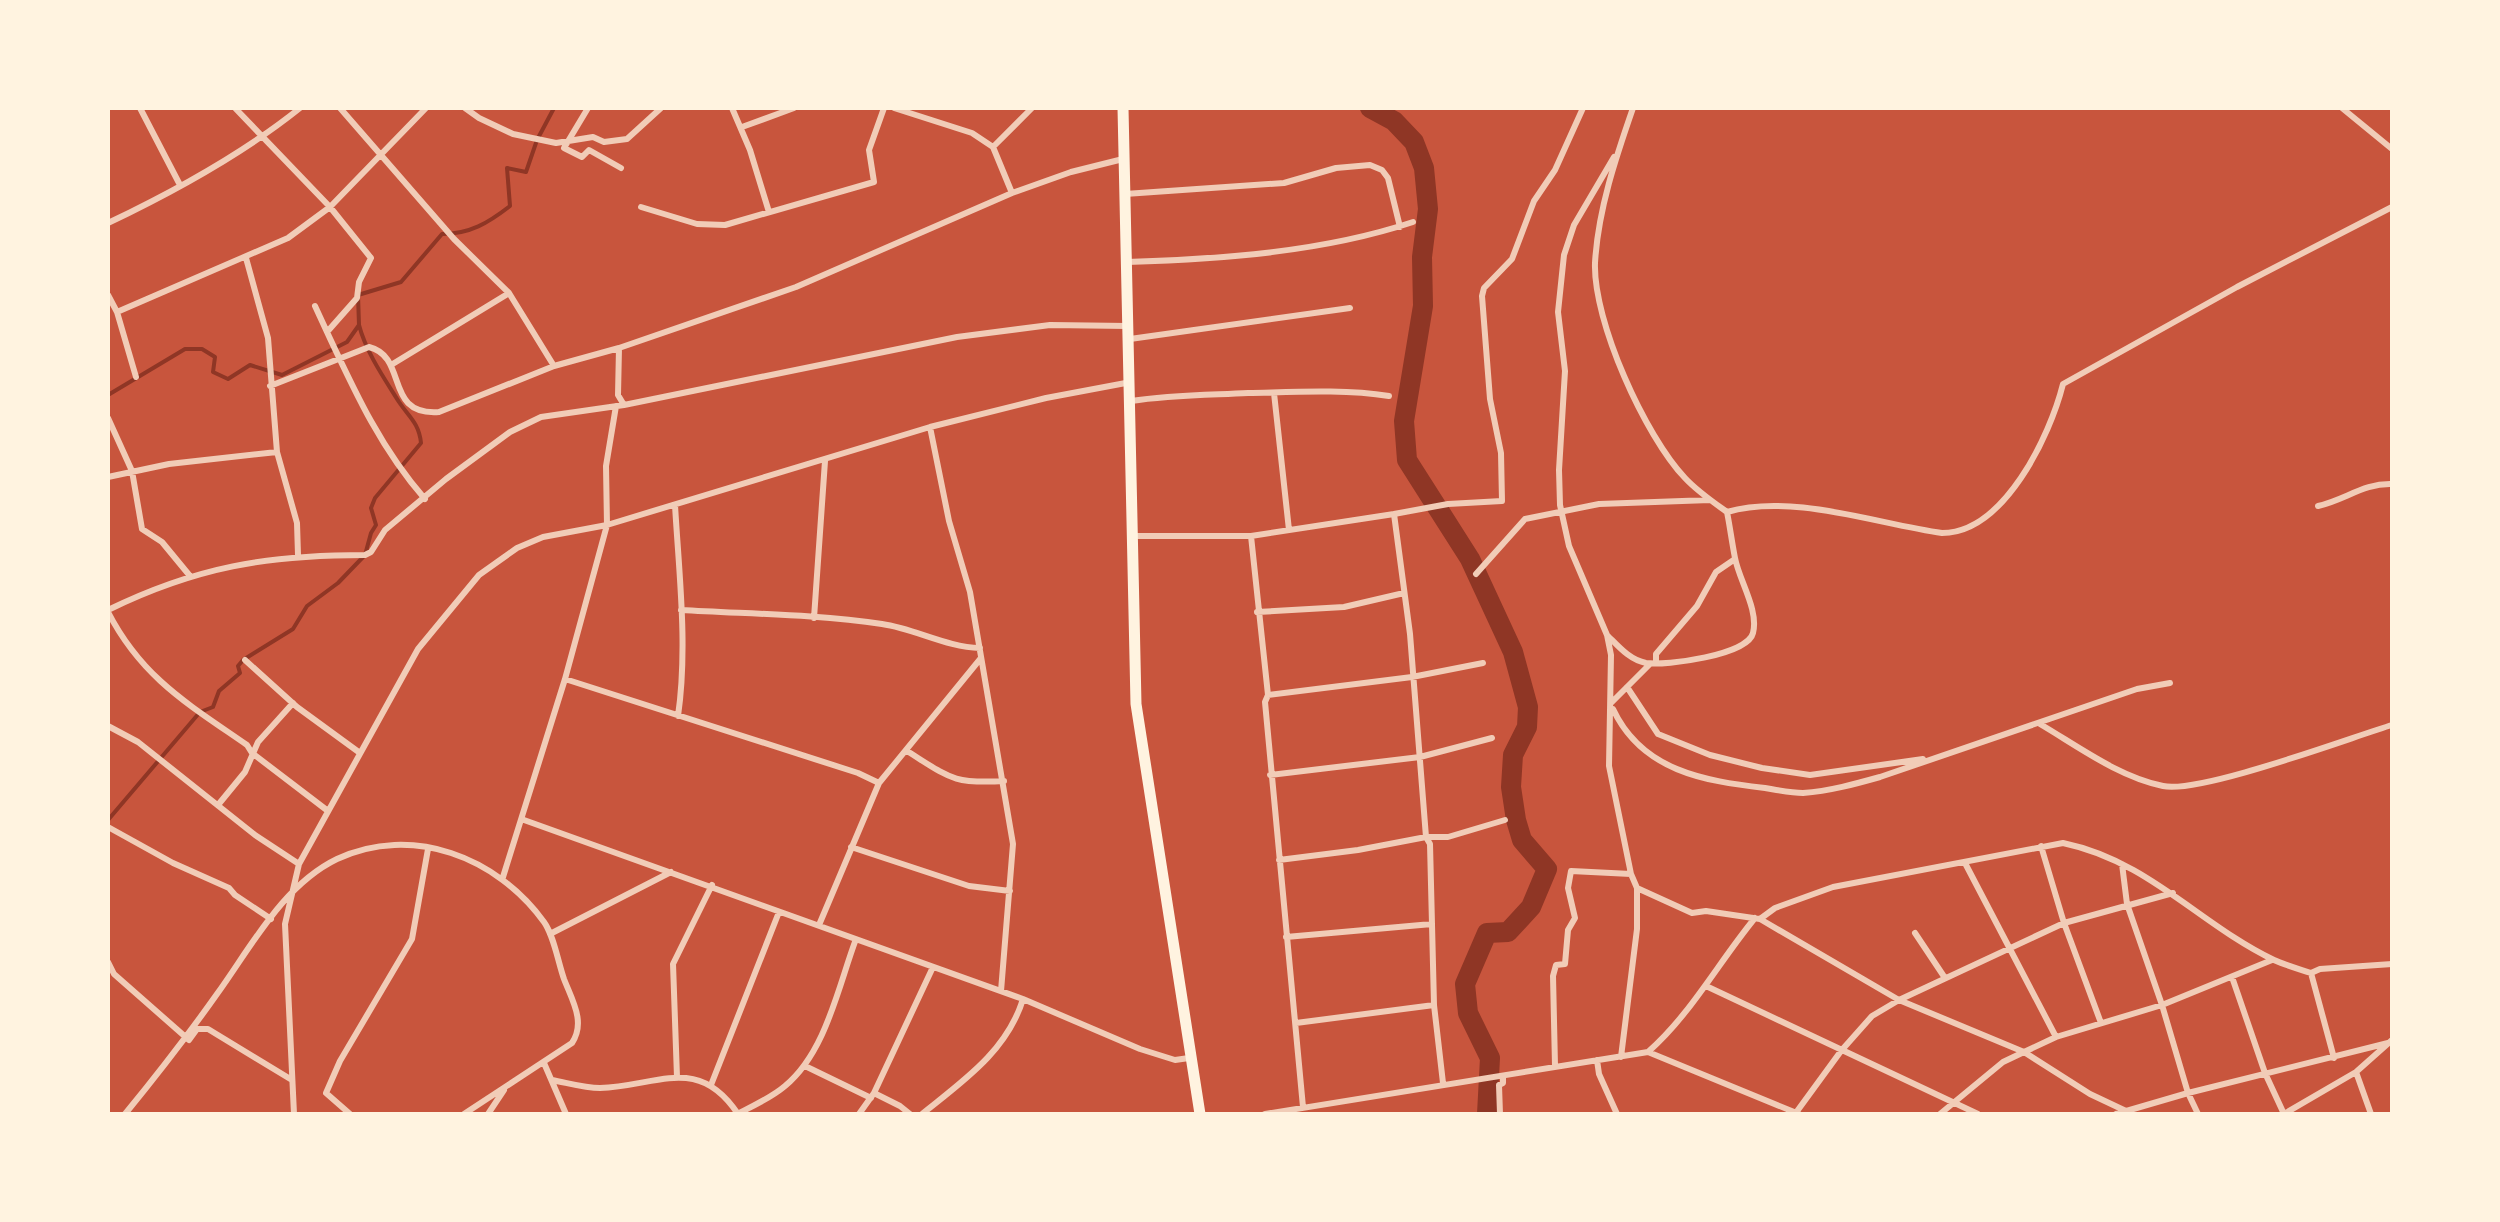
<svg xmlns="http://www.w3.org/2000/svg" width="2500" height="1222" viewBox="0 0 2500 1222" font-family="Signika,sans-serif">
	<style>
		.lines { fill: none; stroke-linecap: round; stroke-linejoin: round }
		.stream { stroke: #8f3625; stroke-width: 4 }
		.river { stroke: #8f3625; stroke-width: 20 }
		.minor { stroke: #f1ccb7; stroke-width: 6 }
		.trunk { stroke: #fff3e0; stroke-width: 11 }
	</style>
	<rect width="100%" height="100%" fill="#c8553d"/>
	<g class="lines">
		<path class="stream" d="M108 395 185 349H202L215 357 213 372 228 379 250 365 282 375 347 342 359 325 358 295 401 282 442 234C470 234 488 223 510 206L507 168 526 172 537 140 554 108
			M108 820 200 712 213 707 219 691 240 673 238 666 243 660 293 629 307 606 338 583 365 555 371 533 376 525 371 508 375 498 421 443C419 423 409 417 399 402 384 378 366 352 359 325"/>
		<path class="river" d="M1370 108 1394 121 1414 142 1424 168 1428 209 1422 257 1423 306 1404 421 1407 460 1470 559 1513 652 1528 707 1527 727 1513 755 1511 787 1516 820 1522 840 1547 869 1531 907 1508 932 1487 933 1465 984 1468 1013 1490 1058 1487 1114"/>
		<path class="minor" d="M140 108 180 185
			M235 108 330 207 371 258 359 282 357 298 327 332 315 306
			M340 108 454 239 509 293 554 366
			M465 108 479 118 513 134 556 143 593 137 604 142 627 139 661 108
			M588 108 564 148 582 157 589 150 621 168
			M732 108 750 150 769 212
			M894 108 972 133 993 147 1012 193
			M1633 108C1616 157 1598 210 1595 263 1593 321 1645 436 1685 478 1697 491 1713 502 1727 512 1792 493 1877 524 1942 533 2004 533 2050 436 2063 384L2237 287 2392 207
			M2342 108 2392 149
			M742 127 794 108
			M993 147 1032 108
			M1614 157 1574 225 1564 255 1558 312 1565 371 1559 470 1560 505 1569 546 1607 635 1611 655 1609 766 1631 874 1637 888V929L1621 1057
			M1125 194 1284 183 1336 168 1370 165 1382 170 1388 178 1400 227
			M641 207 697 224 725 225 874 182 869 150 884 108
			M108 223C173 192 244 153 300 108
			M246 258 268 338 277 452 297 523 298 555
			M1127 262C1222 259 1323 252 1413 222
			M108 295 117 312 136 377
			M117 312 288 238 330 207 426 108
			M327 332C355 392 381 449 425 499
			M1130 339 1350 308
			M391 365 509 293
			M270 386 369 347C409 357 383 416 439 412L554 366 619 348 796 287 1012 193 1071 172 1123 159
			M1274 393 1289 530
			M1131 401C1170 395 1209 395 1248 393 1295 392 1343 389 1389 396
			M108 418 132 471 142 529 162 542 190 576
			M930 427 949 521 970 592 1013 844 1001 991
			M108 477 169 464 277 452
			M675 505C679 574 688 647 678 716
			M2318 506C2345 500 2364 483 2392 484
			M1394 514 1448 504 1502 501 1501 453 1490 399 1482 296 1484 288 1512 259 1534 201 1555 170 1583 108
			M1133 536H1251L1394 514 1410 634 1426 837 1430 844 1434 1005 1443 1083
			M1251 536 1268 695 1265 702 1303 1107
			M1476 574 1525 519 1599 504 1710 500
			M108 610C196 567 267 555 365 555L371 552 385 530 446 479 510 432 541 417 624 405 957 337 1050 325 1128 326
			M681 610C748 614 816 614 882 624 916 629 946 647 980 648
			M108 612C142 678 188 704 247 745L252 753 328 811
			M1257 612 1344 607 1404 593
			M814 618 825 461
			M1608 636C1619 647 1630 660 1646 663 1666 666 1748 655 1753 633 1759 610 1739 580 1735 558 1732 543 1730 527 1727 512
			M245 660 297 707 360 753
			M1656 663V654L1697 606 1716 572 1735 559
			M565 679 858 773 879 783
			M1627 687 1658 734 1710 755 1762 768 1810 775 1923 759
			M1268 695 1412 677 1483 663
			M1611 703 1650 664
			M1613 709C1642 771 1704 781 1765 788 1777 790 1791 793 1803 793 1830 791 1855 784 1880 777L2137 689 2170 683
			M2040 724C2079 747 2119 777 2163 786 2200 794 2349 738 2392 725
			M108 726 138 742 255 835 299 864
			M907 751C950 778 953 784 1004 781
			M1270 775 1420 757 1492 738
			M218 805 245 772 258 742 293 703
			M524 820 1023 999 1140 1049 1175 1060 1189 1058
			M108 827 173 863 229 888 235 895 271 919
			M2041 846 2064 923 2101 1023
			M851 847 969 886 1010 891
			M1279 860 1358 850 1426 837H1448L1505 820
			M1965 863 2056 1037
			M2122 864 2127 904 2162 1005 2188 1093 2198 1114
			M503 877 565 679 607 525 606 466 616 406 624 405 618 395 619 348
			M1637 888 1692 913 1706 911 1760 919 1899 1000 2024 1052 2090 1094 2126 1111
			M1760 919 1775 908 1833 887 2063 843C2149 861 2199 924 2274 960 2285 965 2299 969 2311 973L2320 969 2392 964
			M819 925 879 783 981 658
			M1915 933 1945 978
			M550 934 671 872
			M1286 937 1432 924
			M108 962 114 974 189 1040 197 1029H208L292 1080
			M2311 973 2334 1058
			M2232 977 2265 1073 2284 1114
			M1706 986 1978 1114
			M1296 1023 1434 1005
			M1648 1052 1799 1114
			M1597 1060 1599 1074 1617 1114
			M544 1063 566 1114
			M805 1066 871 1098
			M1555 1066 1553 976 1556 965 1565 964 1568 930 1575 918 1568 888 1571 871 1631 874
			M2356 1072 2371 1114
			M677 1077 673 964 712 885
			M552 1080C568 1083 585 1088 600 1088 658 1086 698 1054 738 1114
			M711 1085 779 912
			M874 1093 900 1106 910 1114
			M125 1114C157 1075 188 1035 217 994 251 947 283 885 337 859 412 824 497 857 544 922 554 936 558 962 564 979 572 1000 586 1022 572 1043L464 1114
			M294 1114 285 924 299 864 418 649 479 575 517 548 543 537 607 525 930 427 1046 398 1131 382
			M350 1114 326 1093 340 1061 412 939 428 849
			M488 1114 504 1090
			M737 1114C753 1106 771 1098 785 1086 826 1052 838 987 856 939
			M859 1114 874 1093 933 967
			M922 1114C963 1081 1007 1051 1023 999
			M1265 1114 1648 1052C1691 1014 1718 963 1755 918
			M1500 1114 1499 1085 1503 1083V1078
			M1795 1114 1841 1051 1872 1016 1899 1000 2064 923 2173 893
			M1940 1114 2003 1062 2024 1052 2056 1037 2162 1005 2272 960
			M2116 1114 2188 1093 2388 1043
			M2284 1114 2356 1072 2392 1040"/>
		<path class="trunk" d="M1123 108 1136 704 1200 1114"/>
	</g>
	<rect width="2500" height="1222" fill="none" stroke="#fff3e0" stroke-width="220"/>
</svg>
